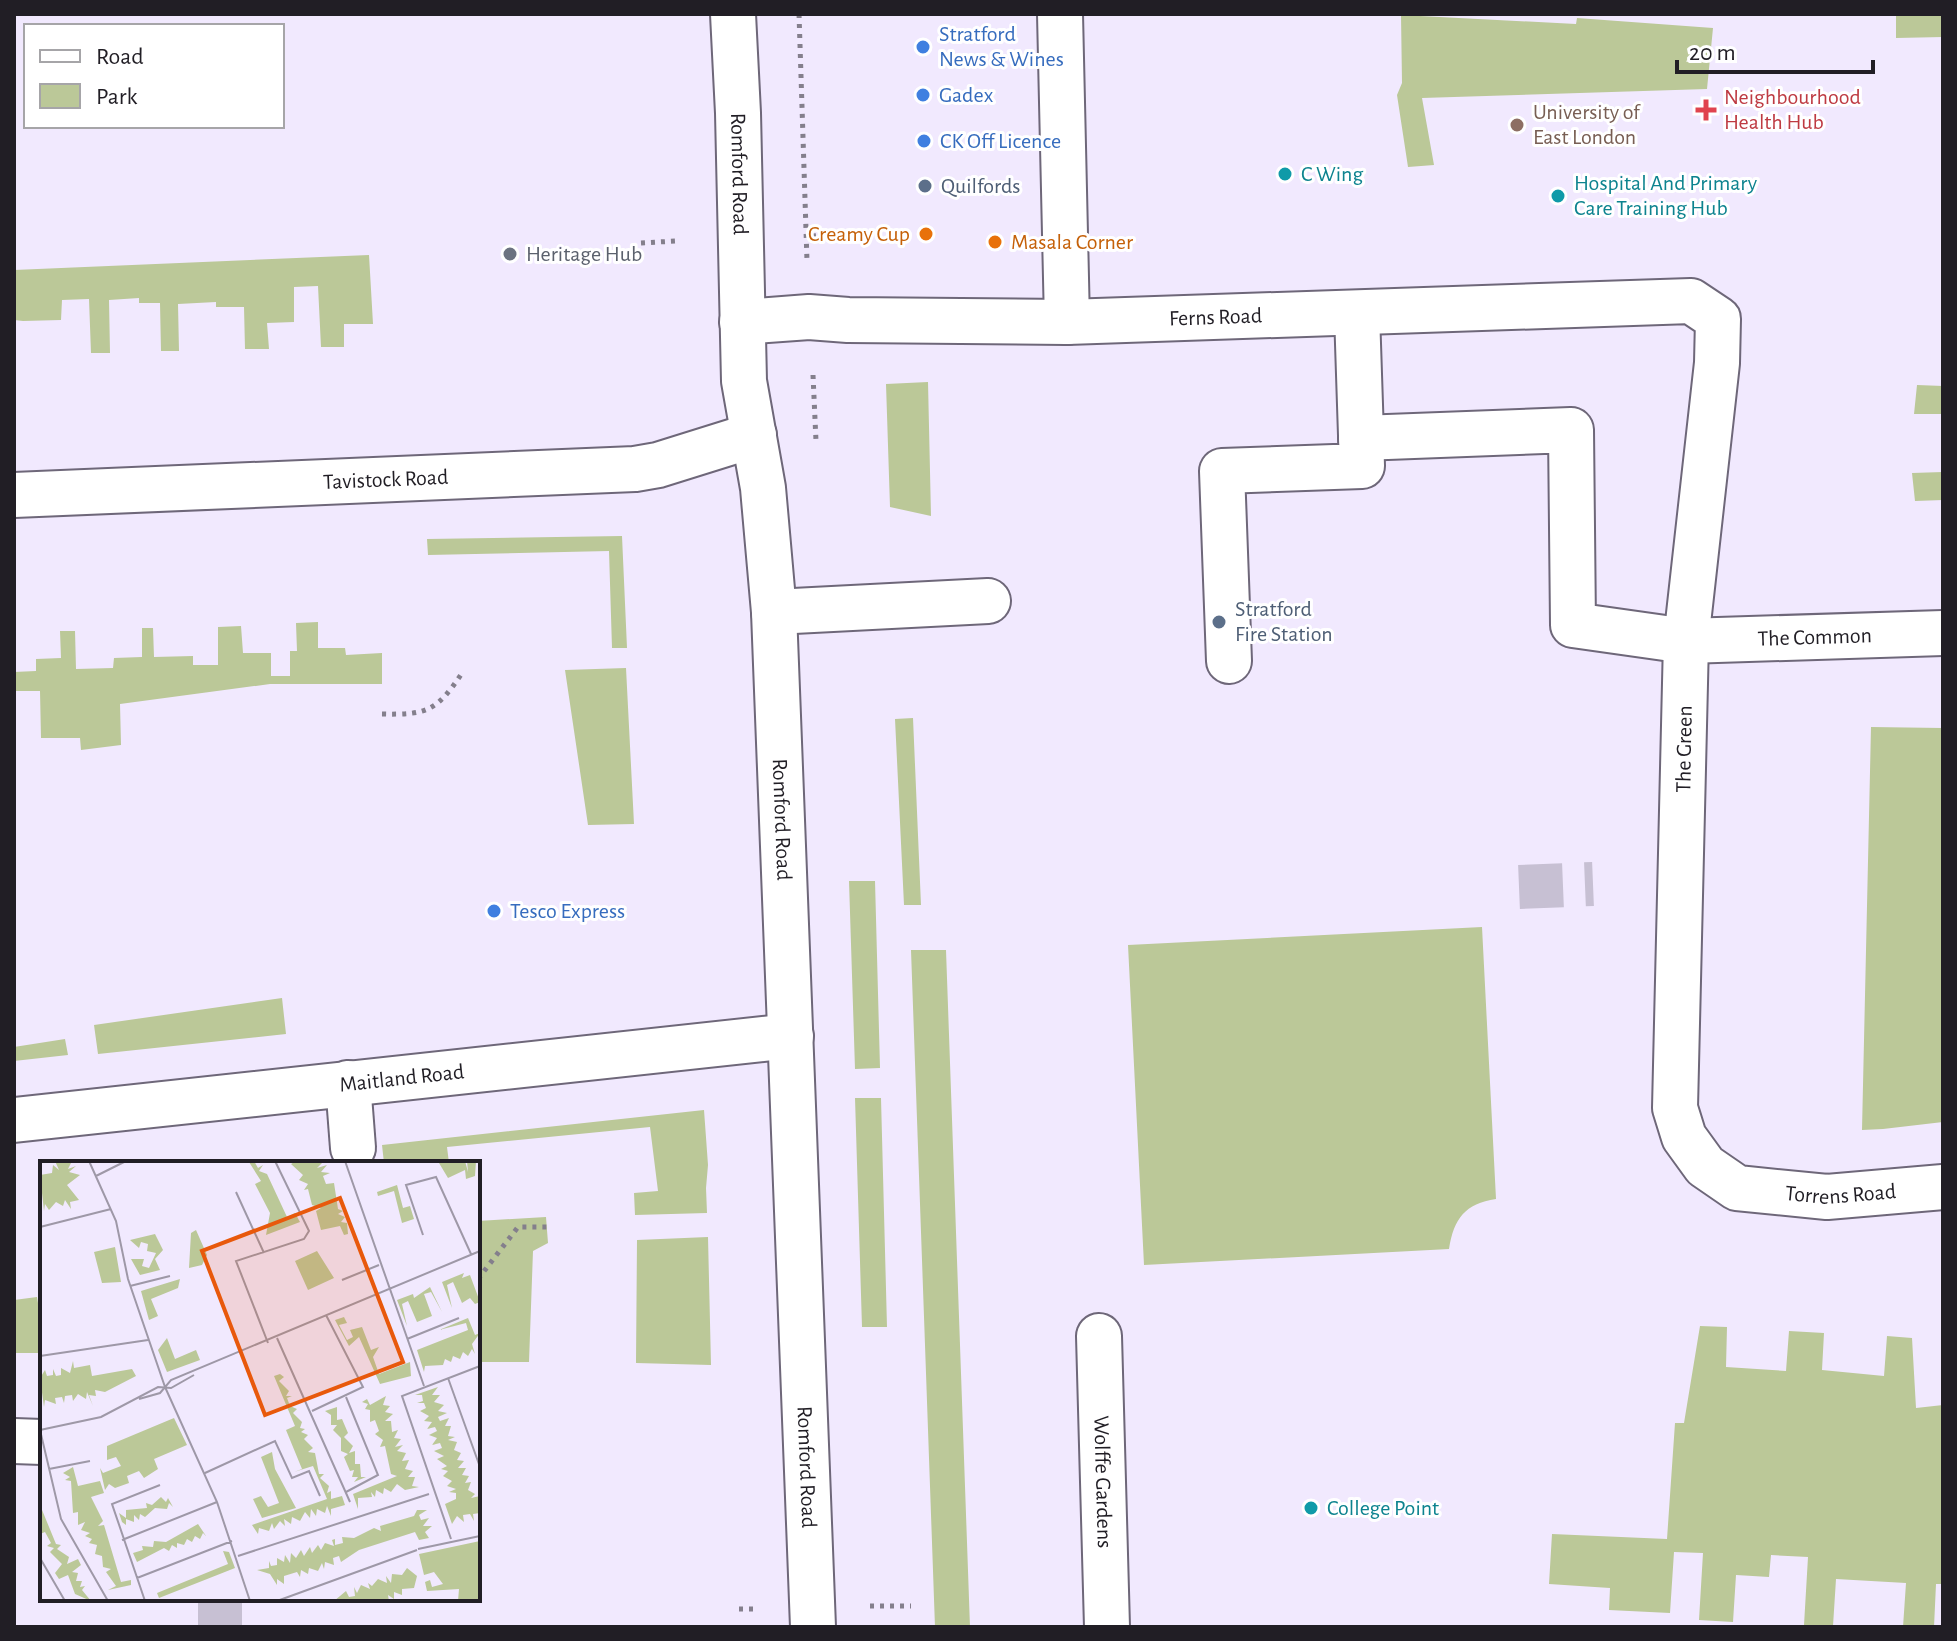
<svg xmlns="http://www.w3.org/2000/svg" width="1957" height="1641" viewBox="0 0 1957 1641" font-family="'Alegreya Sans',sans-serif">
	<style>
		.green { fill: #bbc898 }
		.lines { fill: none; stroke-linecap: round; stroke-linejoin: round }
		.minor-tunnel { stroke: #c7c0d3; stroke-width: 44; stroke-dasharray: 44 22; stroke-linecap: butt }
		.minor-casing { stroke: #6e6779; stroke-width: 48 }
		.major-casing { stroke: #6e6779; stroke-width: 48 }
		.path { stroke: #847f8c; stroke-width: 5; stroke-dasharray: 4 6; stroke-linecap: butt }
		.minor { stroke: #fff; stroke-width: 44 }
		.major { stroke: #fff; stroke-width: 44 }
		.shop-dot { fill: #3f7fe0; stroke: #fff; stroke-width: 3 }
		.health-dot { fill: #e0444e; stroke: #fff; stroke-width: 3 }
		.education-dot { fill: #8d6e63; stroke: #fff; stroke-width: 3 }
		.culture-dot { fill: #0f9aa8; stroke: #fff; stroke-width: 3 }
		.service-dot { fill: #5c6f8a; stroke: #fff; stroke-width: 3 }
		.food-dot { fill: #e8710a; stroke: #fff; stroke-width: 3 }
		.worship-dot { fill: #6b7280; stroke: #fff; stroke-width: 3 }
		.labels { text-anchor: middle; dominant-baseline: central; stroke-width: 6; stroke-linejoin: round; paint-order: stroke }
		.shop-label { font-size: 22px; fill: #366cbe; stroke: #fff; text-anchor: start }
		.health-label { font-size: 22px; fill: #be3a42; stroke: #fff; text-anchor: start }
		.education-label { font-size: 22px; fill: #785e54; stroke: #fff; text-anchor: start }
		.street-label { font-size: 22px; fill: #211e25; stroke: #fff }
		.culture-label { font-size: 22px; fill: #0d838f; stroke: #fff; text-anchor: start }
		.service-label { font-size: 22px; fill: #4e5e75; stroke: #fff; text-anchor: start }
		.food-label { font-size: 22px; fill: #c56008; stroke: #fff; text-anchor: end }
		.worship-label { font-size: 22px; fill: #5b616d; stroke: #fff; text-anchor: start }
		.inset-road { fill: none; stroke: #9e98a7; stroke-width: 2 }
		.view { fill: #e8590c; fill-opacity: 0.15; stroke: #e8590c; stroke-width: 4 }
		.inset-edge { fill: none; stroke: #211e25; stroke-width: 4 }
	</style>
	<rect width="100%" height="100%" fill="#f1e9fe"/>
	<path class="green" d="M1896 14H1943V37L1896 38Z
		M1401 15 1576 24 1577 18 1713 28 1707 89 1422 98 1434 165 1408 167 1397 95 1402 83Z
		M369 255 373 324H344V347H321L318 286 294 287V322L267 323 269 349H245L244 307H216V302L178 304 179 351H161L160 303H139V298L109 300 110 353H91L89 299 62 300 61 320 23 321 14 320V270Z
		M928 382 931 516 890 507 886 384Z
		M1917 385 1943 386V414H1914Z
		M1943 472V500L1915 501 1912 473Z
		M622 536 627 648H612L609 551 428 555 427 539Z
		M318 622V648H345L346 655 382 653V684H270L120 704 121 745 81 750 80 738H41L40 691H14V672L36 671V659L61 658 60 631H75L76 669 113 668 114 658 142 657V628H153L154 657 193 656V665H218V627L241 626 243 653H271V676H290V651H297L296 623Z
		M626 668 634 824 588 825 565 670Z
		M913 718 921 905H904L895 719Z
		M1871 727 1943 728V1122L1883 1129 1862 1130Z
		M849 881H875L880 1068 855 1069Z
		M1482 927 1496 1199C1465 1204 1454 1218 1449 1249L1144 1265 1128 945Z
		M911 950H946L970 1627H935Z
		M282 998 286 1034 98 1054 94 1025Z
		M65 1039 68 1055 14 1061V1047Z
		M855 1098H881L887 1327H862Z
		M704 1110 708 1165 706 1188 707 1213 635 1215 634 1193 658 1191 650 1127 447 1147 449 1163H384L382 1145Z
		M546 1217 548 1243 533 1251 529 1362H478V1221Z
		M708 1237 711 1365 636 1363 637 1240Z
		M37 1297 39 1309 42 1308V1353H14V1300Z
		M1700 1326 1727 1327 1726 1367 1786 1371 1789 1331 1824 1333 1822 1370 1884 1376 1887 1336 1912 1338 1916 1408 1943 1405V1584H1936L1934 1627H1903L1906 1583 1836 1579 1833 1626 1804 1625 1808 1557 1771 1555 1769 1577 1736 1575 1733 1622 1699 1620 1703 1553 1674 1552 1670 1613 1609 1610 1610 1588 1549 1584 1552 1534 1667 1539 1675 1423H1684Z"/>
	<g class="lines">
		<path class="minor-tunnel" d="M1519 887 1593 884
			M220 1627V1599"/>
		<defs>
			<g id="minor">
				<path d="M1060 14 1067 322"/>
				<path id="s1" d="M742 322 809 317 848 320 1067 322 1691 301 1718 319 1717 363 1686 641 1675 1108 1684 1137 1705 1166 1737 1188 1827 1197 1943 1187"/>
				<path id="s2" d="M1361 438 1571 430 1573 625 1686 641 1943 633"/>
				<path id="s3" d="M14 495 635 469 658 465 754 435"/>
				<path d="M774 612 988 601"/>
				<path d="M1229 661 1222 471 1362 466 1357 313"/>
				<path d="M348 1083 353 1148"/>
				<path id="s4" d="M14 1120 791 1036"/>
				<path id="s5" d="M1099 1336 1107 1627"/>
				<path d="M14 1441 42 1442"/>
			</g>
			<g id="major">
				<path id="s6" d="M733 14 738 113 744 381 763 488 774 612 813 1627"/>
			</g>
		</defs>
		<use href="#minor" class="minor-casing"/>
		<use href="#major" class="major-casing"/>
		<path class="path" d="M799 14 807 261
			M812 236 841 234
			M641 243 676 241
			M813 375 816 441
			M382 714C427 715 437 711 462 673
			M478 1279 518 1227H547
			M870 1606H911
			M739 1609H753"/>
		<use href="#minor" class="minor"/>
		<use href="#major" class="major"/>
	</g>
	<g class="shop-dot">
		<circle cx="923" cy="47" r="8"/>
		<circle cx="923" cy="95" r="8"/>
		<circle cx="924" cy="141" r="8"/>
		<circle cx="494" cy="911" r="8"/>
	</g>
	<path class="health-dot" d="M1702 98h8v8h8v8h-8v8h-8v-8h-8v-8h8z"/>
	<circle class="education-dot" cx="1517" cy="125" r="8"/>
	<g class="culture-dot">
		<circle cx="1285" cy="174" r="8"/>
		<circle cx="1558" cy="196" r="8"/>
		<circle cx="1311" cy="1508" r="8"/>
	</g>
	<g class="service-dot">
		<circle cx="925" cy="186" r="8"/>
		<circle cx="1219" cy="622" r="8"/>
	</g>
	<g class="food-dot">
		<circle cx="926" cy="234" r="8"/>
		<circle cx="995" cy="242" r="8"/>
	</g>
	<circle class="worship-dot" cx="510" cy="254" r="8"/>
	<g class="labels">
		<g class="shop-label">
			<text x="939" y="34">Stratford<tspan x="939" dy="25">News &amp; Wines</tspan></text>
			<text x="939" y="95">Gadex</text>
			<text x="940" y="141">CK Off Licence</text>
			<text x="510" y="911">Tesco Express</text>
		</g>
		<g class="health-label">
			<text x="1724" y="97">Neighbourhood<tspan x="1724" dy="25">Health Hub</tspan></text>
		</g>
		<g class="education-label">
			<text x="1533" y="112">University of<tspan x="1533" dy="25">East London</tspan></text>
		</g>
		<g class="street-label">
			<text stroke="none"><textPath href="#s6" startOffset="160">Romford Road</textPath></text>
			<text stroke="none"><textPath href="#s1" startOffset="474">Ferns Road</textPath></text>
			<text stroke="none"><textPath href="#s3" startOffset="372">Tavistock Road</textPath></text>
			<text stroke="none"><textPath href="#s2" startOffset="648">The Common</textPath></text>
			<text transform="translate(1684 749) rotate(-89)">The Green</text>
			<text stroke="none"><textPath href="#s6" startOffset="808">Romford Road</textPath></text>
			<text stroke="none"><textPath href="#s4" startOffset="390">Maitland Road</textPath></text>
			<text stroke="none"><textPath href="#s1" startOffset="1982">Torrens Road</textPath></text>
			<text stroke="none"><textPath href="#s6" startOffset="1456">Romford Road</textPath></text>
			<text stroke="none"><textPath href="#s5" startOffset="146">Wolffe Gardens</textPath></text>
		</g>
		<g class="culture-label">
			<text x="1301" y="174">C Wing</text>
			<text x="1574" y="183">Hospital And Primary<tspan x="1574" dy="25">Care Training Hub</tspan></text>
			<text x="1327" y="1508">College Point</text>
		</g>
		<g class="service-label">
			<text x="941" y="186">Quilfords</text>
			<text x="1235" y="609">Stratford<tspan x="1235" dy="25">Fire Station</tspan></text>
		</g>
		<g class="food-label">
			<text x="910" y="234">Creamy Cup</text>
			<text x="1011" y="242" text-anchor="start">Masala Corner</text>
		</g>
		<g class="worship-label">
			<text x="526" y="254">Heritage Hub</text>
		</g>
	</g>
	<g transform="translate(40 1161)">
		<rect width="440" height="440" fill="#f1e9fe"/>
		<path d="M15 0H32L28 8 36 5 29 11 40 14 27 24 39 39 30 41 31 48 25 39 23 45 16 41 9 49 5 43 4 50 0 14 12 12 13 4 19 9ZM214 0 218 7 223 4 219 10 227 13 247 56 255 52 260 61 226 74 230 52 215 23 221 20 209 1ZM256 0H284L277 7 287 4 281 11 290 12 283 15 286 23 294 22 298 48 303 50 298 53 305 56 301 61 307 62 308 73 304 74 300 65 281 69 276 50 281 47 272 44 268 28 264 29 268 23 259 19 263 14 251 3ZM425 0 428 11 427 0H436L435 15 426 18 425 9 408 17 399 2ZM357 24 363 47 370 45 374 58 362 62 354 30 338 35 337 31ZM156 69 167 94 162 104 149 107 151 72ZM115 73 123 89 115 98 120 109 100 114 91 98H104L102 105 109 107 116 92 107 90 108 83 101 81 99 87 90 79ZM75 86 81 121 62 122 54 91ZM277 90 294 117 268 129 255 100ZM424 112 422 117 430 114 440 141 435 143 430 137 422 142 413 121 407 124 412 147 402 121ZM140 118 138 127 111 138 118 155 109 159 101 130ZM390 126 402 151 391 131 384 133 392 155 377 161 368 140 362 143 367 165 357 139 373 133 374 137ZM304 156 307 162 299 164 307 179 313 176 310 169 322 166 331 189 339 186 333 196 339 213 370 201 371 215 340 223 319 176 309 185 295 159ZM428 157 435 174 440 172 432 183 435 193 432 188 428 195 423 191 420 198 413 195 411 201 405 198 403 204 385 205 384 211 377 189 428 169 426 162 399 169ZM127 177 135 198 156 189 160 199 127 211 118 189ZM33 200 34 207 50 204 52 215 92 208 96 215 65 231 55 229 56 235 49 234 53 245 47 231 46 238 38 233 33 240 32 234 25 235 24 242 22 236 15 237 16 243 5 239 4 246 0 217 5 209 7 215 13 214V208L16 215 21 214V207L30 212ZM240 213 244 216 239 220 249 230 246 235H252L247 237 250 245 257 248 253 252 262 261 260 267 265 268 261 271 268 274 264 278 273 287 268 291 275 292 279 313H284L280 317 289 325 287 332 291 330V338L302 335 305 344 291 348V355L287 345 285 352 277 348 276 355 271 348 270 357 265 351 260 360 252 356 251 363 244 358 245 365 240 360 234 368 232 362 229 370 219 367 218 373 212 364 287 338 273 305 254 311 262 308 246 269 255 265 234 215ZM398 226 392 234H400L394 241 404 244 398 250 407 252 398 256 400 260 409 257 405 265H411L408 275 415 276 408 279 417 281 414 289 421 292 417 299 424 300 418 307H426L422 314 429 315 425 322 431 321 428 329 435 333 431 337 440 335V352L433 353 434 360 430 353 423 354 424 361 417 355 412 363 405 343 416 338V332L409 331 416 328 407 325 412 320 403 315 408 310 401 308 407 305 397 298 404 295 394 290 402 287 400 282 392 284 397 277 389 274 397 270 395 266 387 268 392 261 384 260 389 255 380 250 386 247 384 242H377L383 240 382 234H375ZM346 235 343 244 350 245 345 251 353 253 345 260H351L352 271 358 269 354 277 361 278 355 286 363 284 357 290 366 292 362 300 369 299 365 308 373 310 368 316H375L372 325 379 326 365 329 357 323 351 331 344 327 343 333 336 329 335 336 331 331 332 336 318 337V348L313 333 357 315 351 313 345 285 340 286 343 279 335 273 339 270 335 259 330 261V249L325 248 328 243 322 241 327 238 330 244ZM297 246V259L302 258 308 272 304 276 313 285 309 292 315 290V303H320L321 316H326L314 321 318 316H312L314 309 310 310 304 296 308 293 301 290V277L293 269 297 264H291V254L285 250ZM134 257 147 284 114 298 118 308 104 317 99 310 87 315 89 322 75 327 69 323 65 329 60 307 63 312 81 305 76 296 67 299V285ZM232 291 235 308 256 347 222 357 213 338 221 335 228 346 239 342 221 296ZM33 306 38 325 60 320 64 332 51 336 63 360 58 365 64 364 81 421 91 419V424L68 429 76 425 66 411 71 408 63 406 62 395 55 393 57 384 49 382 52 378 45 375 50 372 41 369 45 361 38 364V351L33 352 31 320 25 319 30 316 23 312ZM121 336 126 341 128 337 133 346 129 342 127 348 115 347 105 356 100 353 99 359 94 354V361L86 358V364L82 361 79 352 86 357V349L107 347 106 342 112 344ZM0 344 16 383 21 384 17 388 29 396 27 403 38 398 41 404 32 411 38 412 36 420H42L40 426 45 425 42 429 51 440 35 433 28 414 19 418 15 412 22 403 10 391 14 387 7 385 11 382 5 371 0 373ZM377 349H387L379 354 381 359 389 357 383 365H392L385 371 389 377 379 379 375 371 319 389 301 401 299 395 293 397 294 404 285 401 284 408 282 402 278 410 269 407 268 413 261 409 260 416 257 411 244 415V423L237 418V424L230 413 217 409 229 407V400L231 405 237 404V397L244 401 245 394 250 402 251 392 256 397 261 389 264 395 270 386 272 392 278 384 281 389 285 382 294 385 292 379 295 378V384L303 382 302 376 314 377 334 367 341 370 340 365 374 355ZM158 363 166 375 163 372 160 378 155 375 152 381 147 378 144 384 137 382V387L132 384 129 390 124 387 97 401 93 392 103 389 102 385 113 386 114 380 126 381ZM440 380V440H418L419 428 387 430 385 421 390 419 392 426 403 423 394 411 384 414 379 393ZM183 390 189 391 195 407 119 437 117 432 188 403ZM367 407 377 415 374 427 362 428V434L354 431V438L348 434 349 440H294L306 430 309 436 315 435 314 426 317 432 321 424 330 428 328 422 332 425 338 418 347 422 346 415 351 422 352 413 362 414Z" fill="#bbc898"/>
		<path class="inset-road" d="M49 0 76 60 88 118 125 226M305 0 384 225M56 15 86 0M196 31 224 92M0 66 71 48M383 74 366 24 396 16 431 93M302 119 339 104M90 125 130 115M237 177 310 341M367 178 419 157M228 182 196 100 264 78 269 70 235 0M0 195 108 179M408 217 440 306M125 226 177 341 210 440M99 238 120 232 131 219 440 90M272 250 323 226 286 154M0 269 21 358 68 440M0 269 61 256 118 226 131 227 154 214M9 308 50 300M165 312 235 280 252 317 269 310 280 335M306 331 338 314 306 236M411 378 362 235 440 205M82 379 177 341M378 388 440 375M198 395 389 333M0 397 25 440M97 417 192 380M105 440 72 343 120 324M237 440 377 389"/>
		<path class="view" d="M300 37 363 201 225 254 162 90Z"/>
		<rect width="440" height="440" class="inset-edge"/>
	</g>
	<rect width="1957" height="1641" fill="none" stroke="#211e25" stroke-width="32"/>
	<rect x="24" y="24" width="260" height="104" fill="#ffffff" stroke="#a6a5a8" stroke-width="2"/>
	<rect x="40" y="50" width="40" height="12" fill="#ffffff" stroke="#a6a5a8" stroke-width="2"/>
	<text x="96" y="64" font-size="24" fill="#211e25">Road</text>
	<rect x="40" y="84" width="40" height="24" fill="#bbc898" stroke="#a6a5a8" stroke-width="2"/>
	<text x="96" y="104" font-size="24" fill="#211e25">Park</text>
	<path d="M1677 60v12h196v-12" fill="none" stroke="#211e25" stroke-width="4"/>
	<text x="1689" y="60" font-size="24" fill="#211e25" stroke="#ffffff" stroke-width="6" paint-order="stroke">20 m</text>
</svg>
